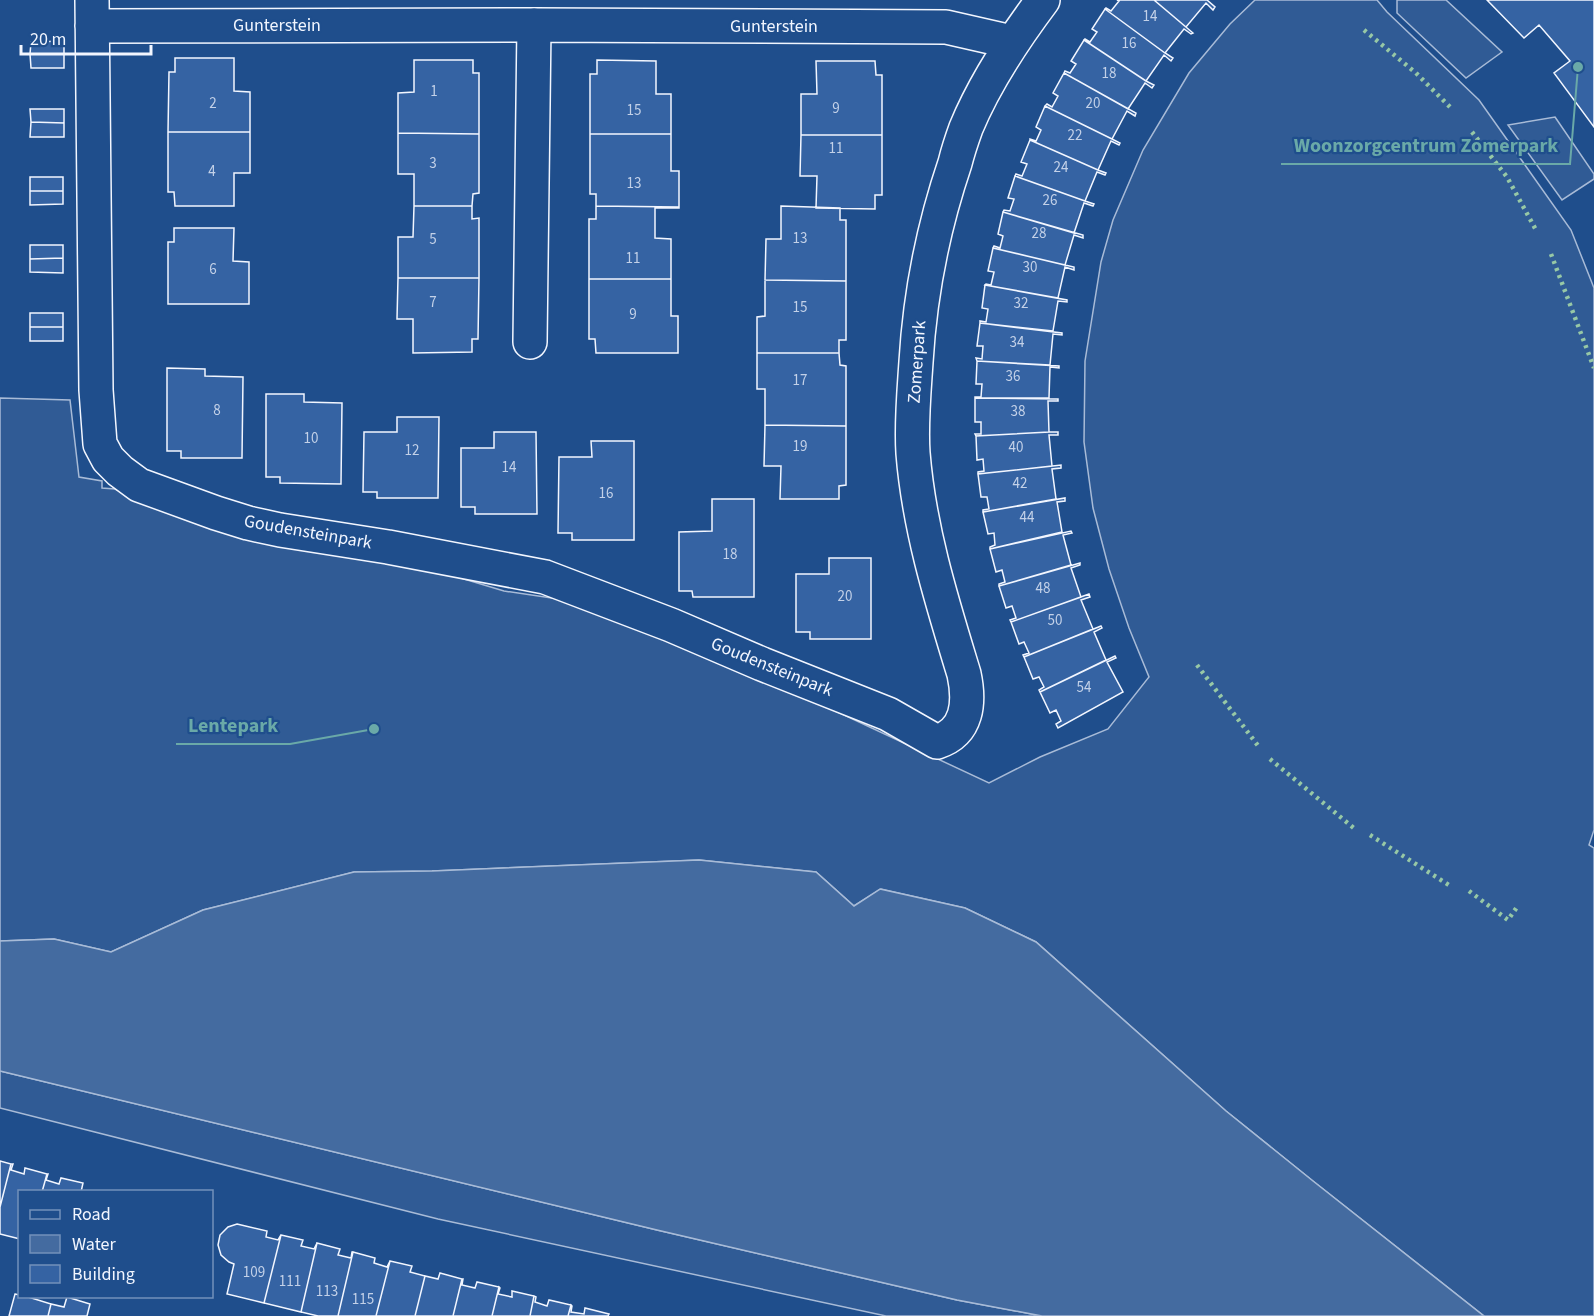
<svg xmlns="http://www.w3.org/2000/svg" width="1594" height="1316" viewBox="0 0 1594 1316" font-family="'Source Sans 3',sans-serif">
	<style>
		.built { fill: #305b95; stroke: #a8bbd7; stroke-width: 1.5 }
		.water { fill: #446ba0; stroke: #a8bbd7; stroke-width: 1.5 }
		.building { fill: #3563a3; stroke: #f2f6ff; stroke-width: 1.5 }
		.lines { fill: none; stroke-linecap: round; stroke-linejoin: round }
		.street-casing { stroke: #f2f6ff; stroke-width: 36 }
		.street { stroke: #1f4e8c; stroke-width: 33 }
		.hedge { stroke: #97c8a6; stroke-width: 4.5; stroke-dasharray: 3 4.5; stroke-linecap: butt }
		.labels { text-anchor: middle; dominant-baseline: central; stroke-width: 4.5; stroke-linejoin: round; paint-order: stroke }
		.number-label { font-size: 15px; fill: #c3d1e8 }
		.street-label { font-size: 18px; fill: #f2f6ff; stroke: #1f4e8c }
		.leader { fill: none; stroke: #6aa9a8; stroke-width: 2 }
		.callout-dot { fill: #6aa9a8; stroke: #1f4e8c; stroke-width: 2 }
		.callout-label { font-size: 20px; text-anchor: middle; font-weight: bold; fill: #6aa9a8; stroke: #1f4e8c; stroke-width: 4.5; stroke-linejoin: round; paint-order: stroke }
	</style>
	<rect width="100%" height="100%" fill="#1f4e8c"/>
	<path class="built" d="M1255 0H1377L1387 12 1479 100 1571 230 1594 288V830L1589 845 1594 848V1316H1484L1313 1181 1226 1111 1036 942 965 908 881 889 854 906 816 872 699 860 432 871 354 872 203 910 111 952 54 939 0 941V398L70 400 79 477 102 481V488L115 489 135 498 444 573 504 591 592 604 778 684 989 783 1040 757 1108 729 1149 677 1129 628 1109 569 1093 508 1084 442 1085 361 1101 262 1113 220 1143 150 1189 73 1230 24Z
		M1397 0H1446L1502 52 1466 78 1397 13Z
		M1555 117 1594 174V179L1562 200 1508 125Z
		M0 1071 657 1230 957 1300 1042 1316H886L438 1219 0 1108Z"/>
	<path class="water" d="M699 860 816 872 854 906 880 889 965 908 1036 942 1226 1111 1313 1181 1484 1316H1042L957 1300 657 1230 0 1071V941L54 939 111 952 203 910 354 872 432 871Z"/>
	<path class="building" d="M1117 0H1154L1193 33 1191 34 1184 29 1165 53 1105 9 1106 8 1111 11 1119 1Z
		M1154 0H1207L1215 7 1213 10 1206 3 1186 27Z
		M1487 0H1594V127L1554 73 1570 61 1539 25 1524 38Z
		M1105 9 1165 53 1173 58 1171 61 1164 55 1146 81 1084 40 1085 39 1090 42 1097 32 1092 29Z
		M1084 40 1146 81 1154 85 1152 88 1145 83 1128 109 1064 73 1065 71 1070 73 1076 64 1071 61Z
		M64 41V54H30L31 42Z
		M30 54H64V68H31Z
		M175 58H234V91L250 92V132H168L169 72H175Z
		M414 60H473V73H479V134L398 133V93L414 92Z
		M597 60 656 61V94H671V134H590V74H597Z
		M816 61H875L876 75H882V135H801V94H817Z
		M1064 73 1136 113 1135 116 1127 111 1112 139 1045 106 1047 104 1052 107 1058 96 1053 93Z
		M1045 106 1112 139 1120 143 1119 145 1111 141 1098 170 1030 140V139L1036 141 1041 130 1036 127Z
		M30 109H64V123L31 122Z
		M31 122 64 123V137H30Z
		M168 132H250V173H234V206H175L174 192H168Z
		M398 133 479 134V193L473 194 472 206H414V174H398Z
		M590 134H671V171H679V207L596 206V194H590Z
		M801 135H882V195H875V209L816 208 817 176H800Z
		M1030 140 1098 170 1106 173 1105 175 1097 172 1085 201 1015 176 1016 174 1022 176 1027 164 1021 162Z
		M1015 176 1085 201 1094 204 1093 206 1084 203 1074 233 1003 212 1004 210 1010 211 1014 199 1008 198Z
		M30 177H63V191H30Z
		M30 191H63V204L30 205Z
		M414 206H472V219L479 218V278H398V237H413Z
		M596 206 679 207V208H655V238L671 239V279H589V219H596Z
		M781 206 840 208V220H846V281L765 280 766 239H781Z
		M1003 212 1083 235V238L1074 235 1065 265 993 248 994 246 1000 248 1003 236 998 234Z
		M174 228H234L233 261 249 262V304H168V242H174Z
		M30 245H63V258L30 259Z
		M993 248 1074 267V270L1065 267 1058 298 985 285 986 284 991 285 994 272 988 271Z
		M63 258V273L30 272V259Z
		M398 278H479L478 339H472V352L413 353V319H397Z
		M589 279H671V316H678V353H596L595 339H589Z
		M765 280 846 281V340H839V353H757V317L765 316Z
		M985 285 1067 300V302L1058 301 1053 331 980 323V321L986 322 988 309 982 308Z
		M30 313H63V327H30Z
		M980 323 1062 333V335L1053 334 1050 365 977 361 976 358 982 359 983 346H977Z
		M30 327H63V341H30Z
		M757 353H839L840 365 846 366V426L765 425V389H757Z
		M977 361 1059 366V368L1050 367 1049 398H975V397H981L982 384H976Z
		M167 368 205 369V376L243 377 242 458H181V451H167Z
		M266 394H304V402L342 403 341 484 280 483V477H266Z
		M975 398 1058 399V401H1048L1049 432 976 436 975 434H981V422H975Z
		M397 417H439L438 498H377V492H363L364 432H397Z
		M765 425 846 426V485L839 486V499H780L781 466H764Z
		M494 432H536L537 514H475V507H461V448H494Z
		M1049 432H1058V435H1049L1052 466 978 474V472L984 471 983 459 977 460 976 436Z
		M591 441H634V540H572V533H558L559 457H592Z
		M1061 465V468L1052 469 1056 499 983 512V510L989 509 987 497H981L978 474Z
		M1065 498V501L1057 502 1062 532 990 549V547L995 545 994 533 988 534 983 512Z
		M712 499H754V597H693L692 591H679V532L712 531Z
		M1071 531 1072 533 1063 535 1071 565 999 586V584L1005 582 1002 570 996 572 990 549Z
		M829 558H871V639H810V632H796V574H829Z
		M1080 563V565L1071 568 1081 597 1011 622 1010 620 1016 618 1012 606 1006 608 999 586Z
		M1089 594 1090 597 1081 600 1093 629 1024 657 1023 655 1029 653 1024 642 1019 644 1011 622Z
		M1101 626 1102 628 1094 632 1106 660 1040 692 1039 690 1044 687 1039 677 1033 679 1024 657Z
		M1115 656 1116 658 1107 662 1123 692 1058 728 1056 724 1061 721 1056 710 1050 713 1040 692Z
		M0 1161 11 1164 0 1207Z
		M11 1164H13L11 1170 24 1174 25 1168 47 1174 42 1192H20V1239L0 1234V1207Z
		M47 1174H48L46 1180 59 1184 61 1178 83 1183 81 1192H42Z
		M237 1224 267 1231 266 1237 278 1240 281 1235 264 1303 227 1294 234 1264 229 1262 221 1255 218 1245 220 1235 228 1227Z
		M281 1235 303 1240 301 1246 314 1249 317 1243 301 1312 264 1303Z
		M317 1243 340 1249 338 1255 351 1258 352 1252H353L338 1316H318L301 1312Z
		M353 1252 375 1258 374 1263 387 1267 390 1261 376 1316H338Z
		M390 1261 412 1266 410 1272 425 1276 415 1316H376Z
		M440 1273 462 1279 453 1316H415L425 1276 438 1279Z
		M462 1279H463L462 1285 475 1288 477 1282 499 1287 492 1316H453Z
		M499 1287 500 1288 498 1294 512 1297V1291L534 1296 530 1316H492Z
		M15 1294 20 1295V1296H25L51 1304 48 1316H9Z
		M534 1296 536 1297 535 1302 547 1306 549 1300 571 1305 568 1316H530Z
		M67 1297 90 1304 87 1316H48L51 1304 64 1307Z
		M571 1305 572 1306 571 1312 584 1314 585 1308 609 1314 608 1316H568Z"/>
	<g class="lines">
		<defs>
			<path id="street" d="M92 0 96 390 100 444 108 459 120 471 139 485 216 513 248 523 280 530 388 547 545 577 671 625 762 664 888 714 937 742C968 732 970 702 964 674 942 602 919 529 913 453 911 423 914 392 916 362 920 294 933 228 955 163 958 151 962 139 966 128 985 82 1013 40 1043 0
				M92 26 534 25 946 27 1012 42
				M530 342 534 25"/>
		</defs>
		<use href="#street" class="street-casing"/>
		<use href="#street" class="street"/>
		<path class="hedge" d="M1364 30 1416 73 1451 108
			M1472 132 1507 177 1536 230
			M1551 254 1594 368
			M1197 665 1259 747
			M1270 759 1355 829
			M1370 835 1452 887
			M1469 891 1508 920 1517 907"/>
	</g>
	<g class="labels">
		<g class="number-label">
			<text x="1150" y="16">14</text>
			<text x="1129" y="43">16</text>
			<text x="1109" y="73">18</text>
			<text x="434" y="91">1</text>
			<text x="213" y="103">2</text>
			<text x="1093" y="103">20</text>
			<text x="836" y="108">9</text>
			<text x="634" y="110">15</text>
			<text x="1075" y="135">22</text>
			<text x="836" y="148">11</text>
			<text x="433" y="163">3</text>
			<text x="1061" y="167">24</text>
			<text x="212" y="171">4</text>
			<text x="634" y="183">13</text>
			<text x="1050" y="200">26</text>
			<text x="1039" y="233">28</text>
			<text x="800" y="238">13</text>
			<text x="433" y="239">5</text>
			<text x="633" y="258">11</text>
			<text x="1030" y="267">30</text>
			<text x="213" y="269">6</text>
			<text x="433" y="302">7</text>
			<text x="1021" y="303">32</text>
			<text x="800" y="307">15</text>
			<text x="633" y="314">9</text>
			<text x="1017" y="342">34</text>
			<text x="1013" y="376">36</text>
			<text x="800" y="380">17</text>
			<text x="217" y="410">8</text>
			<text x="1018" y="411">38</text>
			<text x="311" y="438">10</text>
			<text x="800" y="446">19</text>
			<text x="1016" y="447">40</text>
			<text x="412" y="450">12</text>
			<text x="509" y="467">14</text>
			<text x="1020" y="483">42</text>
			<text x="606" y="493">16</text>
			<text x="1027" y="517">44</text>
			<text x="730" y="554">18</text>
			<text x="1043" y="588">48</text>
			<text x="845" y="596">20</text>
			<text x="1055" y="620">50</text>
			<text x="1084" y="687">54</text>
			<text x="254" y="1272">109</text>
			<text x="290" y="1281">111</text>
			<text x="327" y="1291">113</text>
			<text x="363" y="1299">115</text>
		</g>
		<g class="street-label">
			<text x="277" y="25">Gunterstein</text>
			<text x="774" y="26">Gunterstein</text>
			<text transform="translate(917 362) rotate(-86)">Zomerpark</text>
			<text transform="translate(308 532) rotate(10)">Goudensteinpark</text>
			<text transform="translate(772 667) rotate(22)">Goudensteinpark</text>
		</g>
	</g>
	<path class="leader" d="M1578 67L1570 164H1281M374 729L290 744H176"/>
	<g class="callout-dot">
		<circle cx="1578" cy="67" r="6"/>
		<circle cx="374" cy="729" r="6"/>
	</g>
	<g class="callout-label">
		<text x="1426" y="152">Woonzorgcentrum Zomerpark</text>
		<text x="233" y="732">Lentepark</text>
	</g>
	<rect x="18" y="1190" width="195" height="108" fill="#1f4e8c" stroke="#7391ba" stroke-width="1.5"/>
	<rect x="30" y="1210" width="30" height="9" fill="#1f4e8c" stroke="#7391ba" stroke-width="1.5"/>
	<text x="72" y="1220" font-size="18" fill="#f2f6ff">Road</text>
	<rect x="30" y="1235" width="30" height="18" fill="#446ba0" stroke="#7391ba" stroke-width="1.5"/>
	<text x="72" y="1250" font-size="18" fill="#f2f6ff">Water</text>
	<rect x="30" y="1265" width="30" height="18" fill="#3563a3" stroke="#7391ba" stroke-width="1.5"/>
	<text x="72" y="1280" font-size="18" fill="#f2f6ff">Building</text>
	<path d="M21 45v9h130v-9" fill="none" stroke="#f2f6ff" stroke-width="3"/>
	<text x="30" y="45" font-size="18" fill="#f2f6ff" stroke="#1f4e8c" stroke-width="4.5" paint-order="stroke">20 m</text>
</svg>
